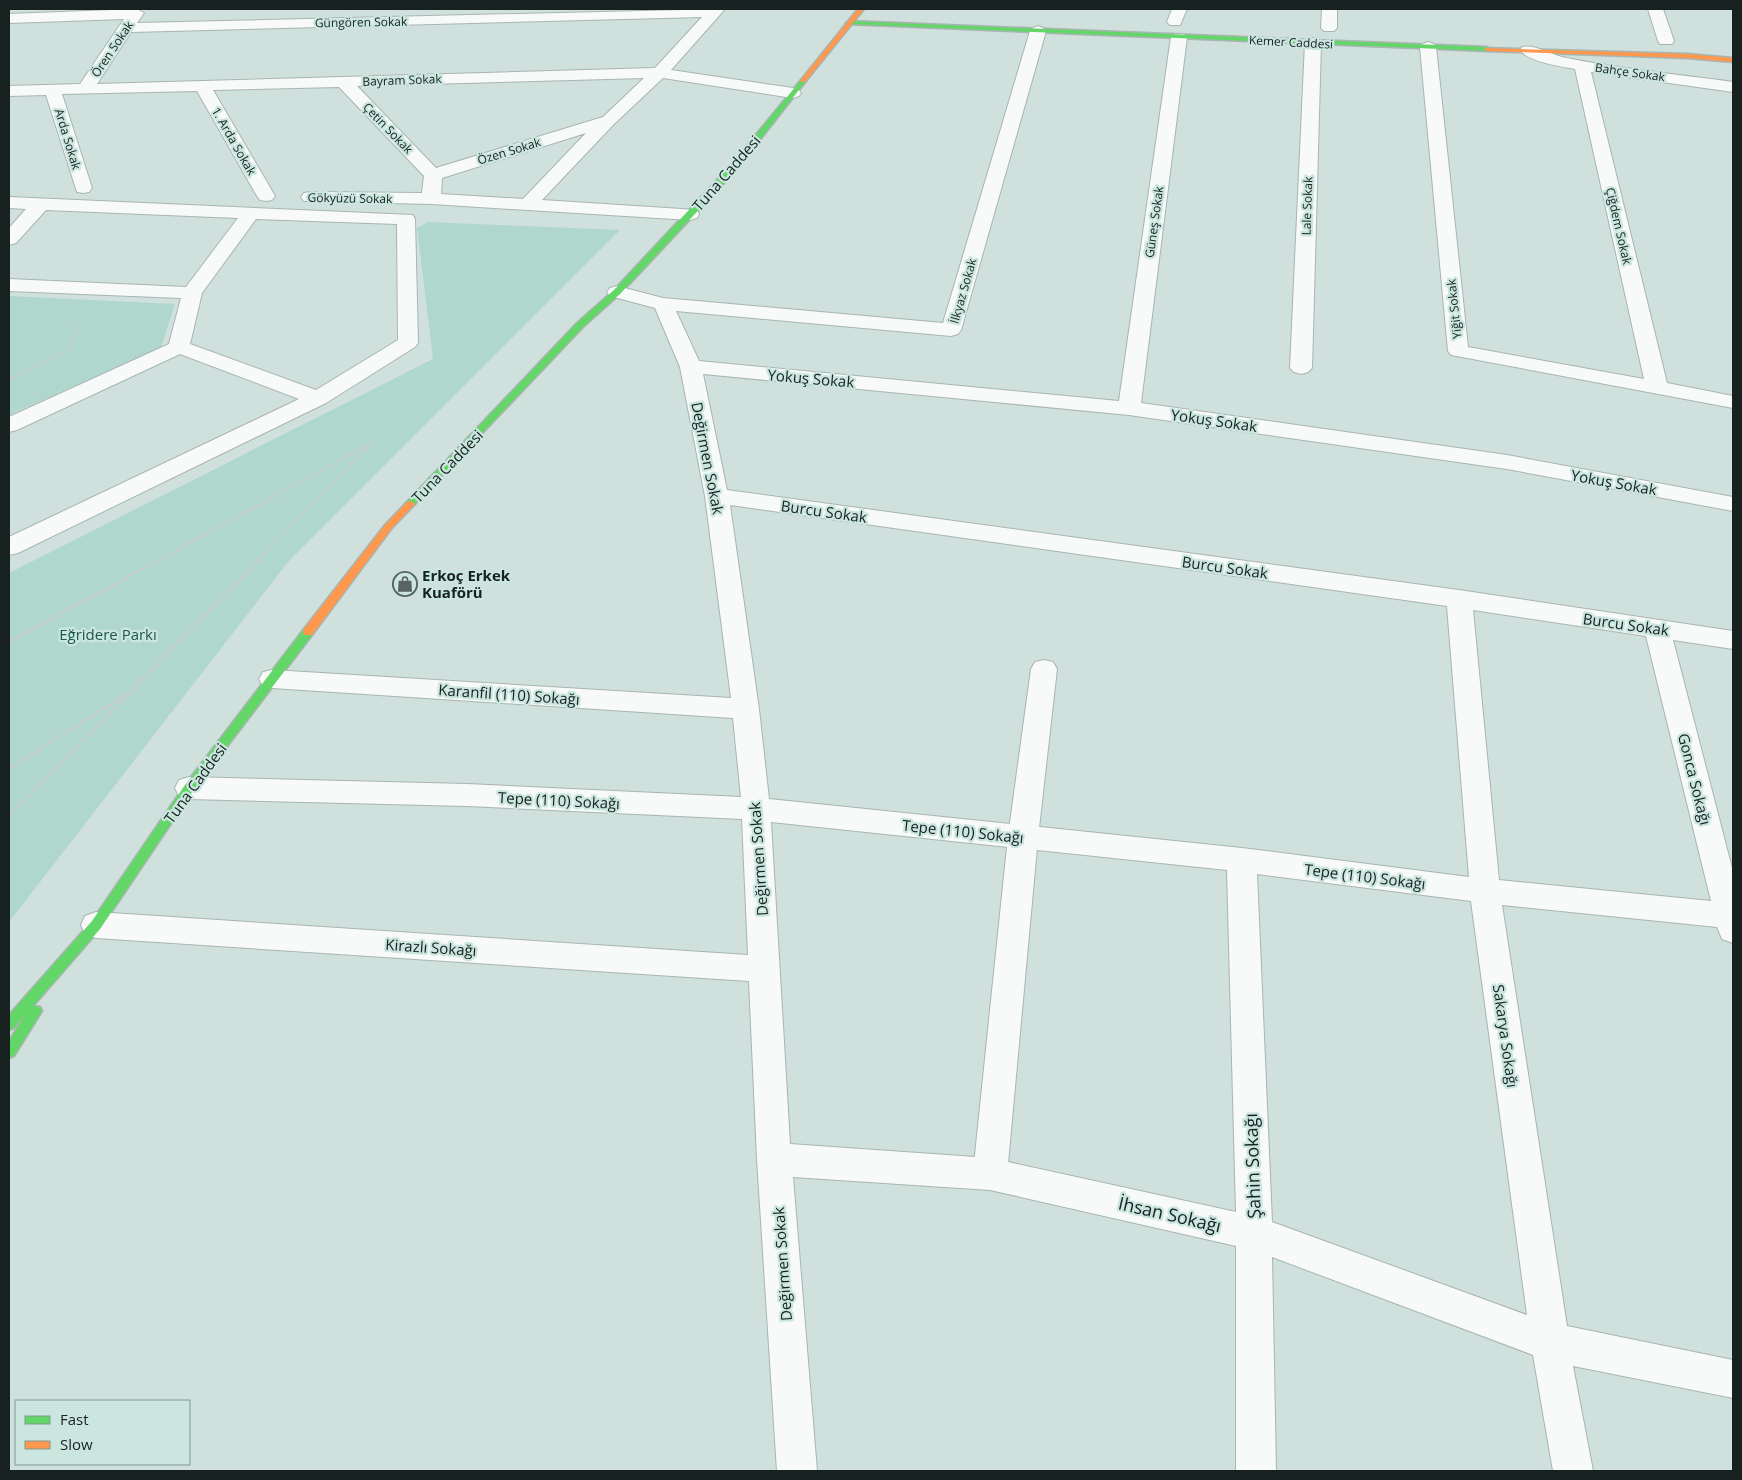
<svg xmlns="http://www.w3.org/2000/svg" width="1742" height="1480" viewBox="0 0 1742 1480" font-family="'Open Sans',sans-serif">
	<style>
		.green { fill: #b0d7ce }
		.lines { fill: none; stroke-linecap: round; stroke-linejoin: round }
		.lane-casing { stroke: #a8b5b1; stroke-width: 2 }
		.street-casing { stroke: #a8b5b1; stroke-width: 2 }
		.fast-casing { stroke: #a8b5b1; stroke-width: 3 }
		.slow-casing { stroke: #a8b5b1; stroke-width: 3 }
		.path-far1 { stroke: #c9cdcd; stroke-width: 2.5; stroke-dasharray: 3 2; stroke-linecap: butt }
		.path { stroke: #c9cdcd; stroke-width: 3; stroke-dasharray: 4 2.5; stroke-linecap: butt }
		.lane { fill: #f8fafa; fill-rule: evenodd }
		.street { fill: #f8fafa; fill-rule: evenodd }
		.fast { fill: #63d668; fill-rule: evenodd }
		.slow { fill: #ff974d; fill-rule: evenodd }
		.labels { text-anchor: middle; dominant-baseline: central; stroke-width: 4.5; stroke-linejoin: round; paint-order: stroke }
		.far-street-label { font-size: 12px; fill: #17211f; stroke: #cae6df }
		.street-label { font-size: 15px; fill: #17211f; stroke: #cae6df }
		.poi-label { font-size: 15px; font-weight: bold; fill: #17211f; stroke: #cae6df; text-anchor: start }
		.park-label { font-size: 15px; fill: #1d574c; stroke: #cae6df }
		.near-street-label { font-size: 18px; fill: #17211f; stroke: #cae6df }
	</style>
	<rect width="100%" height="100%" fill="#d0e0dc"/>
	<path class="green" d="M428 222 620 230 288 562 9 922V573L433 359 417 228Z
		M9 296 175 304 161 347 9 415Z"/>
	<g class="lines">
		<defs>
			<path id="lane" d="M1044 660 1053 662 1057 669 1038 837 1007 1174 1002 1186 990 1190 978 1186 973 1174 1008 837 1031 669 1035 662Z"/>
			<path id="street" d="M137 9 144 13 137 23 725 9 671 70 793 88 799 90 801 93 799 96 793 98 663 78 613 125 542 200 697 210 699 214 697 218 690 220 431 204 304 201 301 197 304 193 310 192 422 193 424 176 339 87 213 90 275 196 272 200 266 201 260 200 257 196 197 91 62 94 92 188 89 192 83 193 77 192 46 95 9 96V86L80 84 124 19 9 23V14ZM702 17 655 68 97 84 131 32ZM644 78 603 117 436 168 357 86ZM586 133 523 199 441 194 442 178Z
				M1172 9H1187L1180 25H1170L1167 22Z
				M1322 9H1337V28L1334 31H1324L1321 28Z
				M1648 9H1663L1674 41 1672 44H1660L1658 41Z
				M1038 26 1043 28 1046 31 961 330 958 334 951 336 676 311 699 361 1119 401 1171 37 1174 34H1184L1187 37 1141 403 1507 455 1733 497V511L1507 469 1129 415 703 374 727 490 1459 590 1733 631V649L1673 640 1733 872V943L1722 939 1717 927 1502 905 1567 1326 1733 1360V1398L1573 1366 1593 1471H1553L1533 1355 1272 1257 1276 1471H1236V1246L990 1190 793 1177 817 1471H777L757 1159 749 981 96 938 85 934 81 925 85 916 96 912 748 955 742 819 467 806 189 799 179 796 175 788 179 780 189 777 467 784 741 797 733 718 272 688 263 686 259 679 263 672 272 670 731 698 705 496 680 367 655 308 610 296 607 292 610 288 617 286 663 298 943 323 1030 31 1033 28ZM730 505 1447 606 1469 877 1242 848 769 799 759 709ZM1473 610 1646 636 1711 901 1499 880ZM771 822 1227 870 1236 1212 990 1158 790 1144ZM1257 874 1471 901 1527 1315 1272 1222Z
				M1313 38 1319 40 1321 43 1312 368 1308 372 1301 374 1294 372 1290 368 1305 43 1307 40Z
				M1428 42 1434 44 1436 47 1468 347 1644 379 1575 69C1560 66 1529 62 1520 50L1522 47C1535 44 1550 54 1562 57 1618 69 1676 74 1733 82V92L1591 72 1667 383 1733 396V408L1451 355 1448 351 1420 47 1422 44Z
				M9 197 413 215 415 219 418 343 415 347 326 403 18 553 9 555V537L299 399 180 354 17 430 9 432V417L169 344 181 298 9 291V279L186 287 238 218 46 210 16 243 9 245V228L26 209 9 208ZM256 219 397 224 398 340 316 390 190 344 202 293Z"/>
			<path id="fast" d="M849 21 1487 47 1490 49 1487 51 847 24 846 23Z
				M801 80 806 81 737 169 620 294 583 327 413 506H407L405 504 407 502 577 323 614 290 731 165Z
				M308 628 313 632 312 635 193 791 100 929 33 1006 40 1007 42 1011 14 1056 9 1058V1041L26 1014 14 1028 9 1030V1015L92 921 185 785 304 629Z"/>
			<path id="slow" d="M858 9H864L805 82H801V80Z
				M1485 48 1687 54 1733 58V62L1687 58 1487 51 1484 49Z
				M410 501 413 502 415 504 413 506 391 529 312 635H304L303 632 304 629 385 525 407 502Z"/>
		</defs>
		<use href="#lane" class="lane-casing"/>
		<use href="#street" class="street-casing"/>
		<use href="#fast" class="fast-casing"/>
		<use href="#slow" class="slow-casing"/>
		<path class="path-far1" d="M9 379 70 350 77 326
			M157 561 373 442 257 561"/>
		<path class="path" d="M9 642 159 560
			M9 769 126 694
			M9 816 259 560"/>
		<use href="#lane" class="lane"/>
		<use href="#street" class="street"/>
		<use href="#fast" class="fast"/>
		<use href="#slow" class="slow"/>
	</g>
	<defs>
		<symbol id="shop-ring" viewBox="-11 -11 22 22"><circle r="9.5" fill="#cae6df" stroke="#586461" stroke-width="1.5"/><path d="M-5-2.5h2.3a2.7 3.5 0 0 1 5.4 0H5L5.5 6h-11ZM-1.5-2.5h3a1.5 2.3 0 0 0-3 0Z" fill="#586461"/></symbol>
	</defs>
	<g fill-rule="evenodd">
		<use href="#shop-ring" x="391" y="570" width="28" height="28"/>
	</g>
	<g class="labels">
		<g class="far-street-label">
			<text transform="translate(361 22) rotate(-1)">Güngören Sokak</text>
			<text transform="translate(1291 42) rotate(3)">Kemer Caddesi</text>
			<text transform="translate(112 49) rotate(-56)">Ören Sokak</text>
			<text transform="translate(1630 72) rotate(8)">Bahçe Sokak</text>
			<text transform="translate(402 80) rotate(-2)">Bayram Sokak</text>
			<text transform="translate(388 128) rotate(46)">Çetin Sokak</text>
			<text transform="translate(68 139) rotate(73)">Arda Sokak</text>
			<text transform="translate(234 141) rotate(60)">1. Arda Sokak</text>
			<text transform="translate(509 151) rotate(-17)">Özen Sokak</text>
			<text transform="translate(350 198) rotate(1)">Gökyüzü Sokak</text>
			<text transform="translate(1307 206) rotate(-88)">Lale Sokak</text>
			<text transform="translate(1154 222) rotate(-82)">Güneş Sokak</text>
			<text transform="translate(1619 226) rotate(77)">Çiğdem Sokak</text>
			<text transform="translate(963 291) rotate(-74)">İlkyaz Sokak</text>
			<text transform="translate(1454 309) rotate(-96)">Yiğit Sokak</text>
		</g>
		<g class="street-label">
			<text transform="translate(726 173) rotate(-49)">Tuna Caddesi</text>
			<text transform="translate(811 378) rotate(5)">Yokuş Sokak</text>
			<text transform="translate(1214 420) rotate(8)">Yokuş Sokak</text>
			<text transform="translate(708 458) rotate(79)">Değirmen Sokak</text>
			<text transform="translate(447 466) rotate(-46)">Tuna Caddesi</text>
			<text transform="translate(1614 482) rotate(10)">Yokuş Sokak</text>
			<text transform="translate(824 511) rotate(8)">Burcu Sokak</text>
			<text transform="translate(1225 567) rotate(8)">Burcu Sokak</text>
			<text transform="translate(1626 624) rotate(8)">Burcu Sokak</text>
			<text transform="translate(509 694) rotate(4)">Karanfil (110) Sokağı</text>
			<text transform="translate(1695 779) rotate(76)">Gonca Sokağı</text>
			<text transform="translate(195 783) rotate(-54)">Tuna Caddesi</text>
			<text transform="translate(559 800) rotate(3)">Tepe (110) Sokağı</text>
			<text transform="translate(963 831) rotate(6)">Tepe (110) Sokağı</text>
			<text transform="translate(758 859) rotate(-94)">Değirmen Sokak</text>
			<text transform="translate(1365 876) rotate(7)">Tepe (110) Sokağı</text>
			<text transform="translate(431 947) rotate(4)">Kirazlı Sokağı</text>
			<text transform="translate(1506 1036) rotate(82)">Sakarya Sokağı</text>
			<text transform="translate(782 1264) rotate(-94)">Değirmen Sokak</text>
		</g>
		<g class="poi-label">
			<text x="422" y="575">Erkoç Erkek<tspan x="422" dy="17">Kuaförü</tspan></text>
		</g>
		<g class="park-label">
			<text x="108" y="634">Eğridere Parkı</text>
		</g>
		<g class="near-street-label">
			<text transform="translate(1252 1166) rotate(-92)">Şahin Sokağı</text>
			<text transform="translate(1170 1214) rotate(13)">İhsan Sokağı</text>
		</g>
	</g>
	<rect width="1742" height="1480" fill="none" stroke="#17211f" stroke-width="20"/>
	<rect x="15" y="1400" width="175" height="65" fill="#cae6df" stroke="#829792"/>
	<rect x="25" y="1416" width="25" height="8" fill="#63d668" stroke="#829792"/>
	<text x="60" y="1425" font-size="15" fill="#17211f">Fast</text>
	<rect x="25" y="1441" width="25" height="8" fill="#ff974d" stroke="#829792"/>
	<text x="60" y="1450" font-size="15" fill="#17211f">Slow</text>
</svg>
